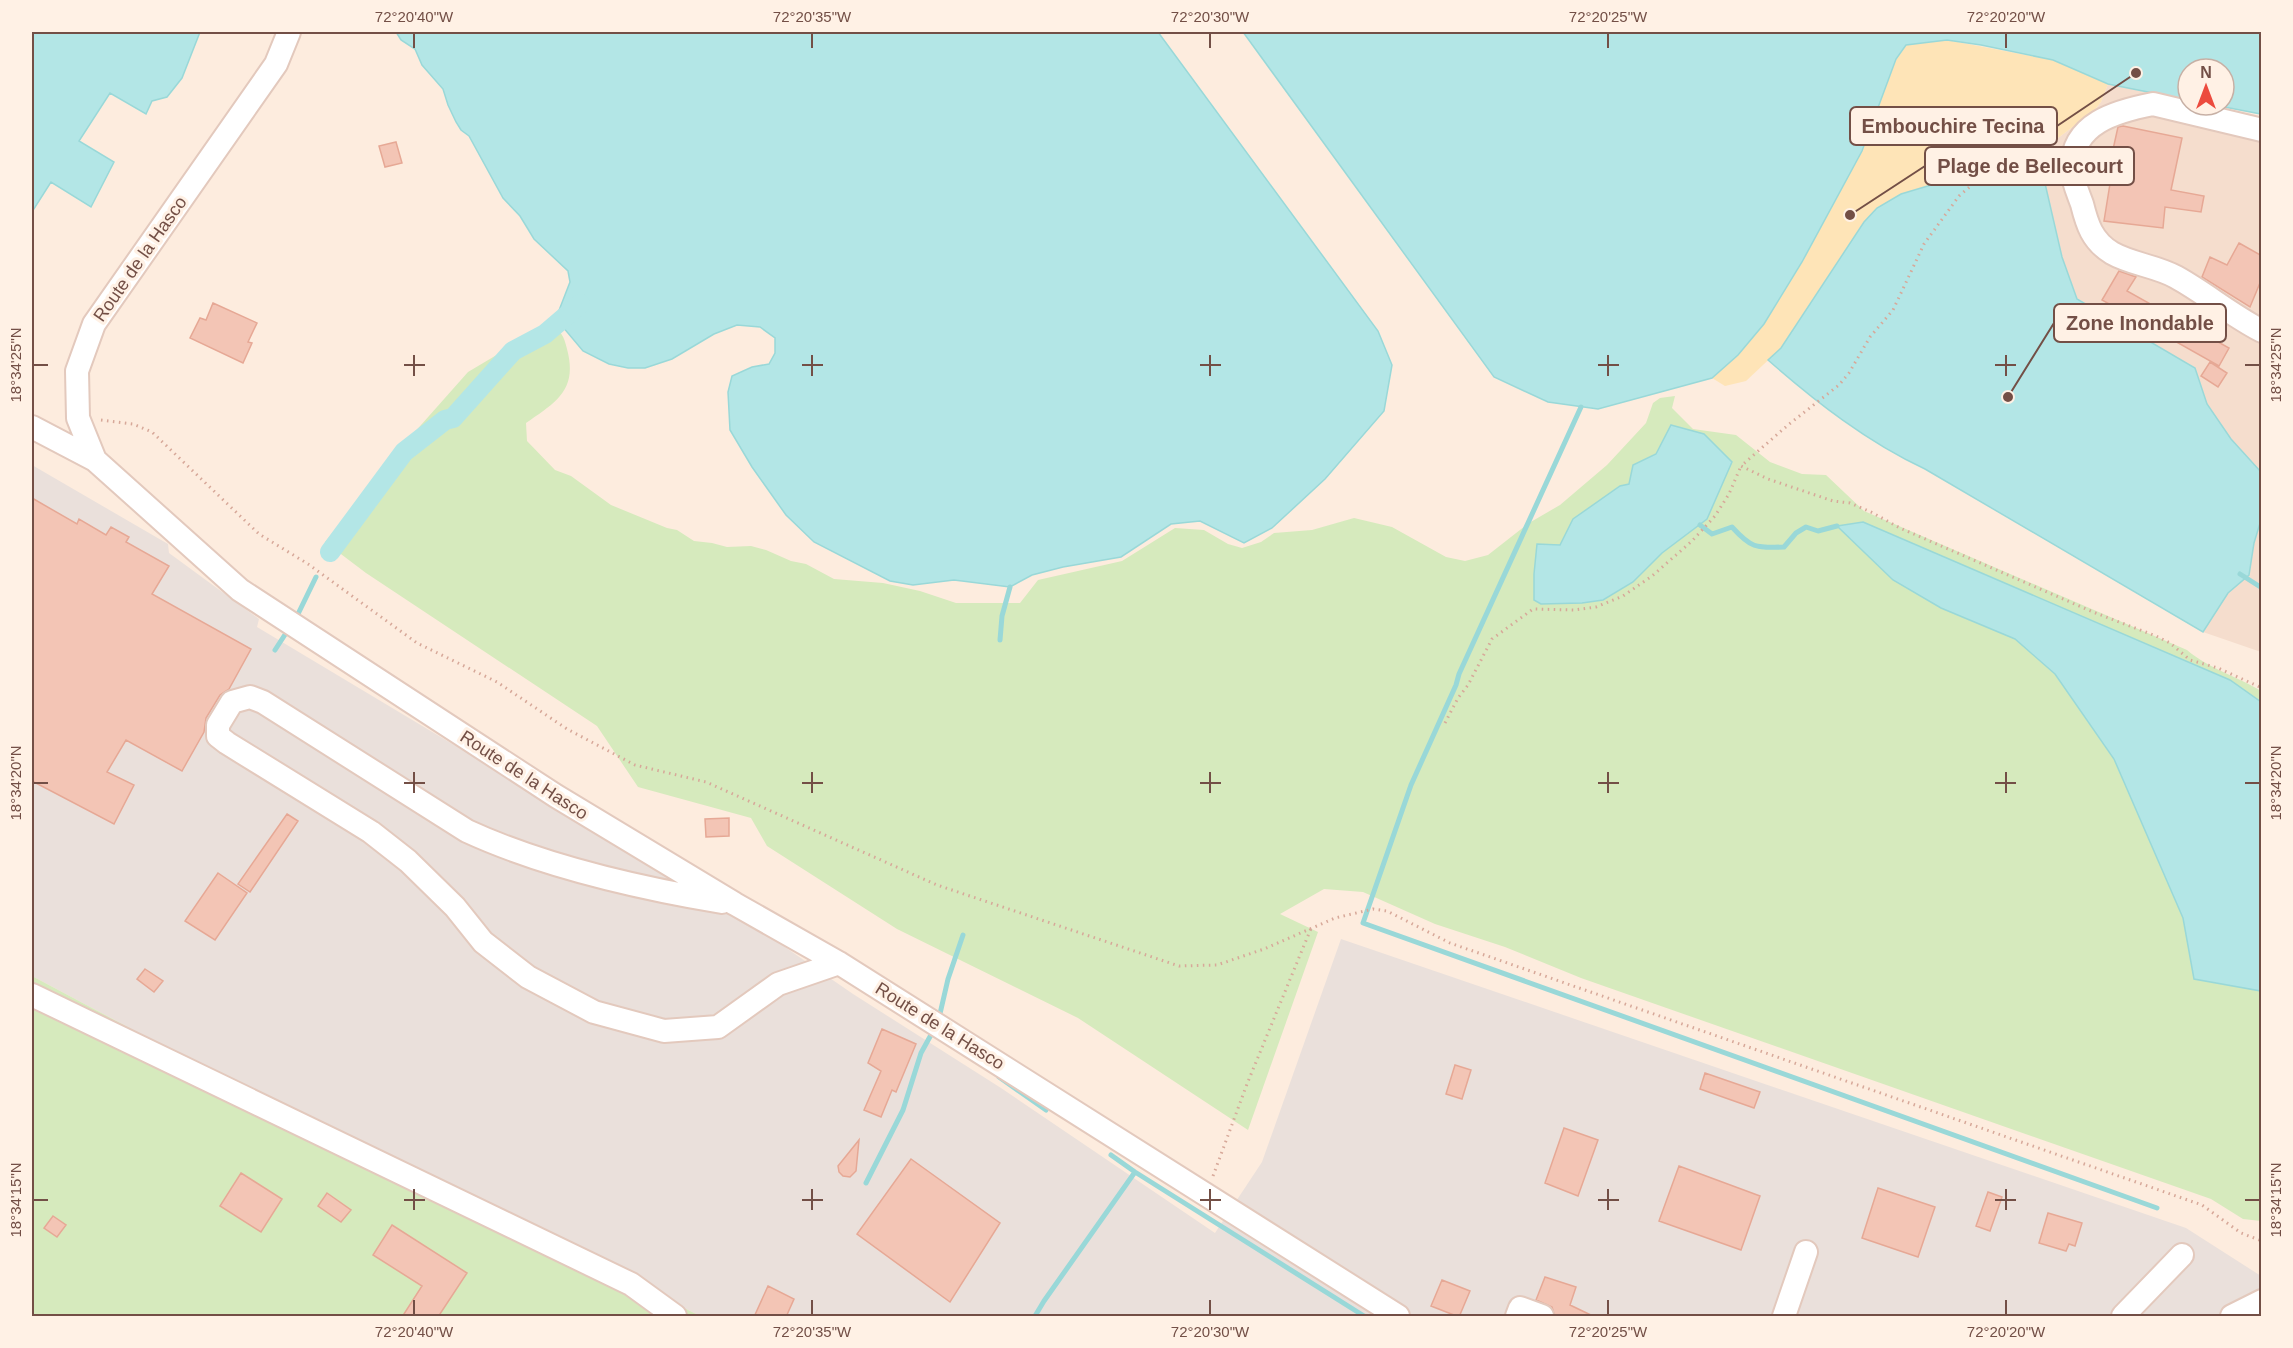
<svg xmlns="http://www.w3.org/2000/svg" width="2293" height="1348" viewBox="0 0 2293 1348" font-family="Arial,sans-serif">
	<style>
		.residential { fill: #f5ddcd }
		.industrial { fill: #eae0db }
		.green { fill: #d6eabd }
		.sand { fill: #fee4b7 }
		.water { fill: #b3e6e6; stroke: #99d8d8; stroke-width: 1.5 }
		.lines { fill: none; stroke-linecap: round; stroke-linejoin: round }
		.stream { stroke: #99d8d8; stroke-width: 5 }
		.canal { stroke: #b3e6e6; stroke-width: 20 }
		.building { fill: #f3c5b5; stroke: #e6a895; stroke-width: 1.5 }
		.minor-casing { stroke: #e3c9bd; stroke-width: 26 }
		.path { stroke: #d7a899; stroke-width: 3; stroke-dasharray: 1.5 4.5; stroke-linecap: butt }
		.minor { stroke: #fff; stroke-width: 22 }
		.ticks { fill: none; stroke: #734f46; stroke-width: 2 }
		.labels { text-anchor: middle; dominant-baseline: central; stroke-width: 6; stroke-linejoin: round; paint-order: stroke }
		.street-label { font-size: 18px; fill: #734f46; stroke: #fff1e5 }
		.leader { fill: none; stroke: #734f46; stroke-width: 2 }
		.callout-dot { fill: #734f46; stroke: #fff1e5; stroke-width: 2 }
		.callout { fill: #fff1e5; stroke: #734f46; stroke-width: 2 }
		.callout-label { font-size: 20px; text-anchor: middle; font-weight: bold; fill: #734f46 }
		.neatline { fill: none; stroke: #734f46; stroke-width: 2 }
		.ticks-label { font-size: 15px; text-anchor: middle; fill: #734f46 }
	</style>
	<rect width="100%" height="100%" fill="#fdecde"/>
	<path class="residential" d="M2108 84 2261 117V472L2231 439 2207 404 2195 368 2077 298 2062 257 2038 153 2094 111 2101 102Z
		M2261 520V652L2203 632 2228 593 2249 575 2254 543Z"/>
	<path class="industrial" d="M32 465 168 544 169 553 259 619 257 627 743 918 853 994 1001 1088 1215 1233 1262 1162 1341 939 2186 1228 2261 1276V1316H700L139 1033 32 976Z"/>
	<path class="green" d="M549 324C561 330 564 336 567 349 578 390 556 402 526 423L527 441 555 470 571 476 611 505 667 528 677 530 694 541 712 543 727 547 751 546 766 550 791 561 806 564 834 579 883 583 920 591 956 603H1020L1038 580 1122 561 1175 528 1204 530 1228 544 1242 548 1261 542 1274 533 1312 530 1354 518 1392 527 1446 557 1465 561 1488 555 1529 523 1560 505 1607 465 1646 423 1653 403 1660 398 1675 396 1672 408 1693 429 1736 435 1770 462 1802 474 1826 475 1864 511 2187 650C2209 669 2237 676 2261 691V1221L2243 1219 2211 1199 1581 978 1505 947 1435 924 1363 892 1324 889 1280 914 1318 932 1248 1130 1078 1018 897 929 767 846 751 818 638 787 597 726 366 573 325 542 413 434 468 372Z
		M32 976 139 1033 700 1316H32Z"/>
	<path class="sand" d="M1947 40 2053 60 2108 84 2101 102 2094 111 2038 153 2017 159 1877 208 1864 222 1781 348 1746 381 1725 386 1712 378 1738 355 1764 324 1802 262 1862 151 1896 59 1906 45Z"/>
	<path class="water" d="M32 32H200L182 78 167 97 152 101 146 114 110 93 79 141 114 162 91 207 51 182 32 212Z
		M396 32H1158L1378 331 1392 365 1384 411 1325 479 1272 528 1244 543 1200 521 1171 524 1121 557 1063 567 1032 575 1010 587 954 580 913 585 890 581 814 542 786 515 752 467 730 430 728 392 732 376 752 367 769 364 775 353V338L760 327 737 325 714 334 672 359 645 368H628L609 364 583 351 562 326 558 313 570 282 568 271 534 239 520 216 503 198 469 136 461 130 456 122 448 105 443 89 422 65 415 49 401 40Z
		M1243 32H2261V114L2214 105H2224V69H2188V100L2108 84 2053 60 1981 45 1947 40 1906 45 1896 59 1862 151 1802 262 1764 324 1738 355 1712 378 1598 409 1548 402 1494 377Z
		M2038 153 2062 257 2077 299 2195 368 2207 404 2231 439 2261 472V520L2254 543 2249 575 2228 593 2203 632 1925 469C1867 442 1816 402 1768 360L1781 348 1864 222 1877 208 1901 194Z
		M1671 425 1704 434 1732 462 1707 519 1662 553 1633 582 1603 600 1582 603 1541 604 1534 600V574L1537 544 1560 545 1573 519 1620 486 1629 484 1633 465 1656 454Z
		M1863 522 2230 680 2261 702V991L2194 979 2183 918 2114 759 2055 674 2015 639 1941 608 1893 580 1837 526Z"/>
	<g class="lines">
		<path class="stream" d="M1581 407 1459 674 1456 685 1411 785 1363 923 2157 1208
			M1700 525 1712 534 1732 527C1751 548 1755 548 1784 547L1796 533 1806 527 1818 531 1837 526
			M2240 574 2262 588
			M298 614 316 577
			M1000 640 1002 616 1010 587
			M275 650 288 630
			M939 1018 948 979 963 935
			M999 1077 1046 1110
			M1111 1155 1135 1172 1364 1316
			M866 1183 903 1110 921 1053 932 1033
			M1035 1316 1044 1301 1135 1172"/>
		<path class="canal" d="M330 552 404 452 445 420 453 418 513 351 545 334 580 304"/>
	</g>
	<path class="building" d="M2123 126 2182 138 2171 190 2204 196 2201 212 2165 207 2163 228 2104 221 2113 165H2110L2112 154 2118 127Z
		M396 142 402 163 385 167 379 146Z
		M2239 243 2262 256V278L2250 307 2202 277 2210 257 2227 265Z
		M2119 271 2136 277 2127 291 2229 348 2219 366 2102 300Z
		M213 303 257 323 248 342 252 343 243 363 190 338 200 318 206 320Z
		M2210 362 2227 373 2218 387 2201 376Z
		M32 498 77 524 79 519 106 535 111 527 129 537 126 542 169 566 152 594 251 649 229 689 220 695 206 718 204 732 182 771 126 740 107 772 134 785 114 824 32 781Z
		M287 814 298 821 250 892 238 884Z
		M729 818V836L706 837 705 819Z
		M218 873 247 893 215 940 185 921Z
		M145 969 163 981 154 992 137 979Z
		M882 1029 916 1044 896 1092 892 1090 881 1117 864 1110 881 1071 868 1063Z
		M1455 1065 1471 1070 1462 1099 1446 1094Z
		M1705 1073 1760 1092 1754 1108 1700 1089Z
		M1564 1128 1598 1140 1578 1196 1545 1183Z
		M859 1140 856 1171 850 1177 843 1176 839 1172 838 1166Z
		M911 1159 1000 1223 950 1302 857 1234Z
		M1679 1166 1760 1196 1741 1250 1659 1221Z
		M241 1173 282 1199 261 1232 220 1206Z
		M1878 1188 1935 1207 1918 1257 1862 1238Z
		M1988 1192 2002 1197 1990 1231 1976 1226Z
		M327 1193 351 1210 341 1222 318 1206Z
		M2048 1213 2082 1223 2075 1246 2069 1244 2066 1251 2039 1243Z
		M53 1216 66 1225 57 1237 44 1228Z
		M392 1225 467 1273 438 1317H402L422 1286 373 1255Z
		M1545 1277 1576 1287 1570 1305 1595 1317H1555L1552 1307 1536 1300Z
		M1442 1280 1470 1291 1459 1317 1431 1306Z
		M768 1286 794 1299 786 1317H754Z"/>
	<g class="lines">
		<defs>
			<path id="minor" d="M289 32 276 64 94 324 77 371 78 418 95 460 240 590 556 796 735 904 839 963 1398 1316
				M2262 130 2153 104C2117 111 2071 123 2072 169 2072 180 2078 193 2082 204 2087 224 2092 241 2112 253 2131 264 2156 266 2176 277 2205 293 2231 315 2262 331
				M32 427 95 460
				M722 902C639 888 543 866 467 831L263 702 250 697 232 702 218 725V736L227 743 371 832 408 861 455 907 483 942 528 977 594 1012 664 1031 718 1027 778 984 839 963
				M32 995 631 1284 675 1316
				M1517 1316 1520 1308 1542 1316
				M1784 1316 1806 1252
				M2123 1316 2182 1255
				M2232 1316 2262 1301"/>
		</defs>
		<use href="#minor" class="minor-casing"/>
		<path class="path" d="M2053 166 2040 163 2003 168 1980 178 1959 196 1924 244 1893 310 1870 337 1849 373 1839 385 1788 425 1741 466 1768 479 1833 501 1850 503 1871 512 1900 528 2093 612 2156 636 2170 643 2190 660 2218 668 2262 688
			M101 420 133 424 152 432 259 534 308 564 417 643 497 682 567 729 635 765 706 782 937 885 1179 966 1217 965 1264 949 1335 918 1373 909 1387 911 1450 943 2202 1205 2241 1233 2262 1241
			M1445 723 1458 698 1468 685 1492 639 1533 609 1574 610 1596 607 1623 596 1652 576 1692 541 1715 516 1729 494 1741 466
			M1213 1176 1247 1084 1312 926"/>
		<use href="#minor" class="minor"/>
	</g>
	<path class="ticks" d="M414 33V48M812 33V48M1210 33V48M1608 33V48M2006 33V48M414 355V376M812 355V376M1210 355V376M1608 355V376M2006 355V376M33 365H48M404 365H425M802 365H823M1200 365H1221M1598 365H1619M1995 365H2016M2245 365H2260M414 772V793M812 772V793M1210 772V793M1608 772V793M2006 772V793M33 783H48M404 783H425M802 783H823M1200 783H1221M1598 783H1619M1995 783H2016M2245 783H2260M414 1189V1210M812 1189V1210M1210 1189V1210M1608 1189V1210M2006 1189V1210M33 1200H48M404 1200H425M802 1200H823M1200 1200H1221M1598 1200H1619M1995 1200H2016M2245 1200H2260M414 1300V1315M812 1300V1315M1210 1300V1315M1608 1300V1315M2006 1300V1315"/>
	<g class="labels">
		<g class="street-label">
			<text transform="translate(140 259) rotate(-55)">Route de la Hasco</text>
			<text transform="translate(524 775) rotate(33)">Route de la Hasco</text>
			<text transform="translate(940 1026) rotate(32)">Route de la Hasco</text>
		</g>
	</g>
	<path class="leader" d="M2136 73L2057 126M1850 215L1925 166M2008 397L2054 323"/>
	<g class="callout-dot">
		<circle cx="2136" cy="73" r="6"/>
		<circle cx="1850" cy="215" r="6"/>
		<circle cx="2008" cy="397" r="6"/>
	</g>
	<g class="callout">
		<rect x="1850" y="107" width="207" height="38" rx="6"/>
		<rect x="1925" y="147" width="209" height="38" rx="6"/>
		<rect x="2054" y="304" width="172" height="38" rx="6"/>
	</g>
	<g class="callout-label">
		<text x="1953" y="133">Embouchire Tecina</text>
		<text x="2030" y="173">Plage de Bellecourt</text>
		<text x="2140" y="330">Zone Inondable</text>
	</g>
	<rect width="2293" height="1348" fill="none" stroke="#fff1e5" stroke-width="66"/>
	<g transform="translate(2206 87)"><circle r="28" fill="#fff1e5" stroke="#c7b0a5" stroke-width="1.5"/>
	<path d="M0-4.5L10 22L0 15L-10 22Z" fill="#ec4b3e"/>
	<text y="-9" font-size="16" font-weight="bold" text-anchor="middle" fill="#734f46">N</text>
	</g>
	<rect x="33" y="33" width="2227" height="1282" class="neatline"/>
	<g class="ticks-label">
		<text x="414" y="22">72°20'40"W</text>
		<text x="812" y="22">72°20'35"W</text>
		<text x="1210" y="22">72°20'30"W</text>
		<text x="1608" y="22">72°20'25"W</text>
		<text x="2006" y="22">72°20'20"W</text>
		<text transform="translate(16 365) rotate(-90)" y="5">18°34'25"N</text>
		<text transform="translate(2276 365) rotate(-90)" y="5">18°34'25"N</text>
		<text transform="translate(16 783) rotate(-90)" y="5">18°34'20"N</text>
		<text transform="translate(2276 783) rotate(-90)" y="5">18°34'20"N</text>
		<text transform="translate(16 1200) rotate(-90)" y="5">18°34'15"N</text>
		<text transform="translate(2276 1200) rotate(-90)" y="5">18°34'15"N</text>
		<text x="414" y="1337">72°20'40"W</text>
		<text x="812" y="1337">72°20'35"W</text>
		<text x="1210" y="1337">72°20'30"W</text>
		<text x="1608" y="1337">72°20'25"W</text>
		<text x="2006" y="1337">72°20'20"W</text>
	</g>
</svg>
